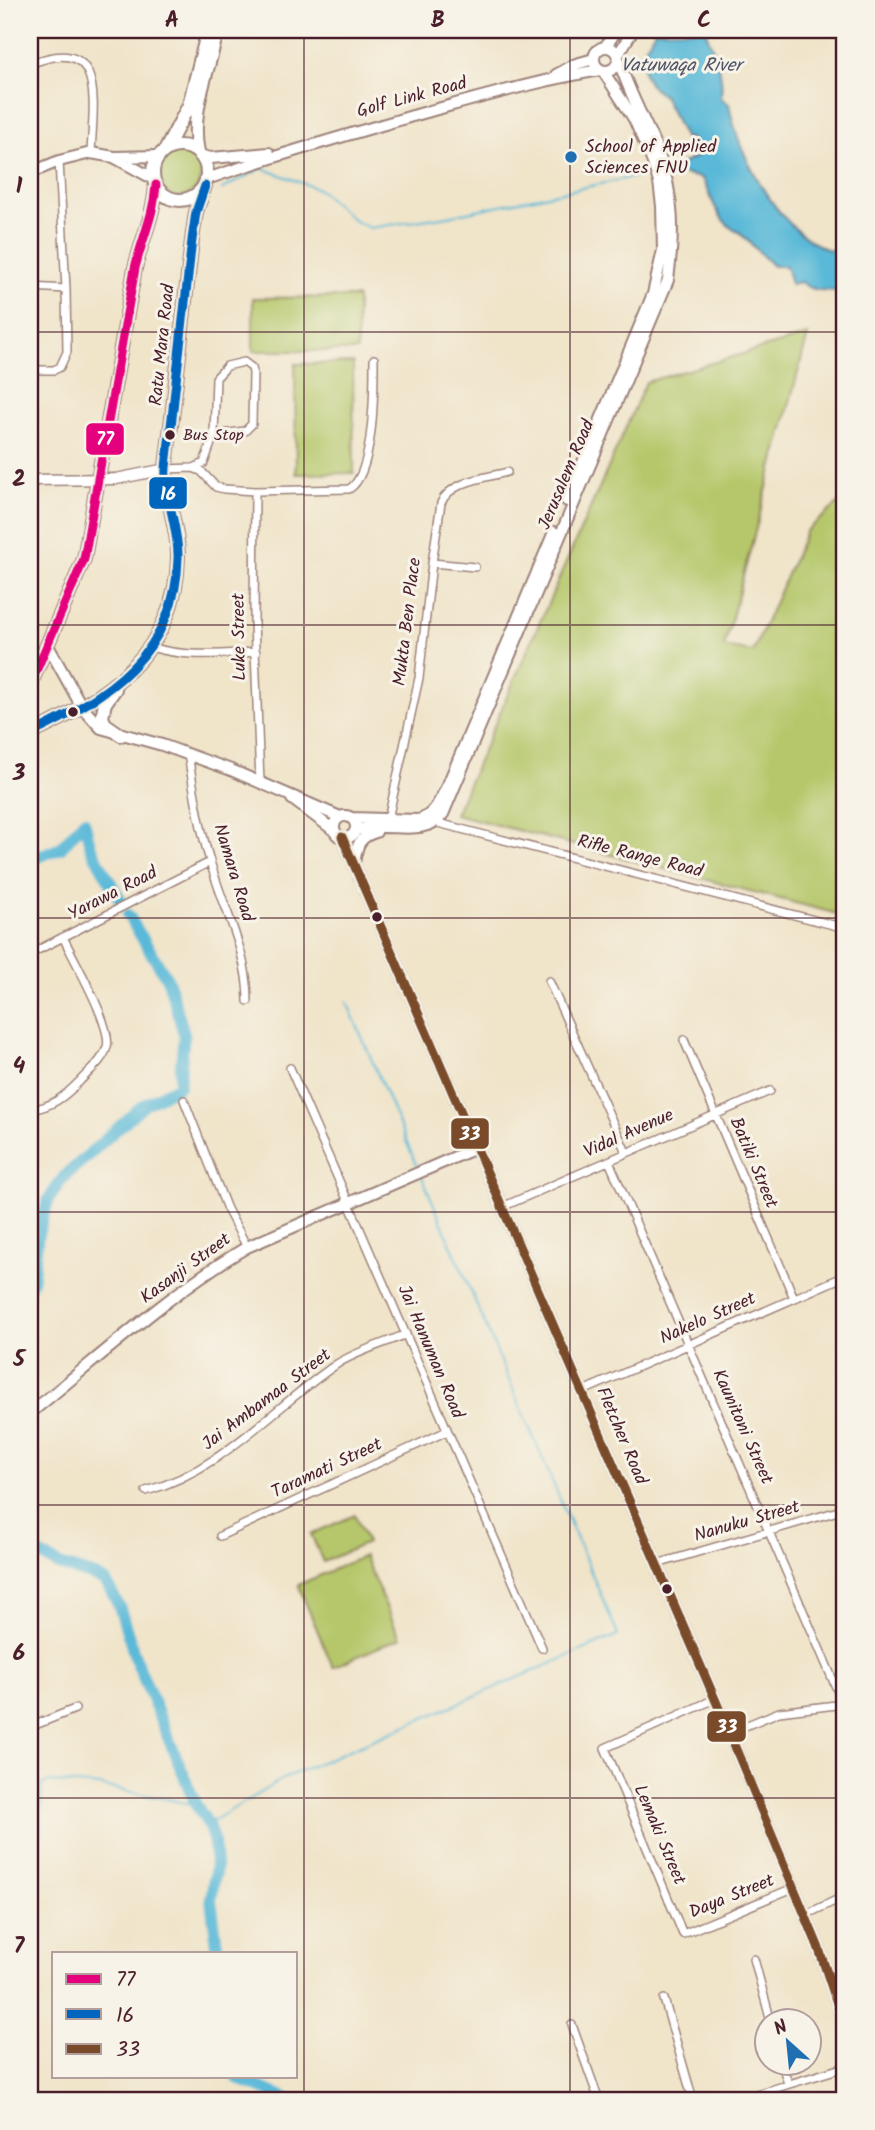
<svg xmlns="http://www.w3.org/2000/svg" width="875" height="2130" viewBox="0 0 875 2130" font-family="Kalam,sans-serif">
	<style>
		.green { fill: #b5c76a; stroke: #80734a; stroke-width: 2 }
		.water { fill: #5ab9d8; stroke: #526c82; stroke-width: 2 }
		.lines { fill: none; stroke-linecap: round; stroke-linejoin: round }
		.stream { stroke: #5ab9d8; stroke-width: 2 }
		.river { stroke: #5ab9d8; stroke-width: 12 }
		.street-casing { stroke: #9d827a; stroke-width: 10 }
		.secondary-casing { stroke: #9d827a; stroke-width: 13 }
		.primary-casing { stroke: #9d827a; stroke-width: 14 }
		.highway-casing { stroke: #9d827a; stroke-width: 16 }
		.street { stroke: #fff; stroke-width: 7 }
		.secondary { stroke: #fff; stroke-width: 10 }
		.primary { stroke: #fff; stroke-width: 10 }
		.highway { stroke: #fff; stroke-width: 12 }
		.bus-1-casing { stroke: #f7f3e8; stroke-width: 14 }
		.bus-2-casing { stroke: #f7f3e8; stroke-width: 14 }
		.bus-3-casing { stroke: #f7f3e8; stroke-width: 14 }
		.bus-1 { stroke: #e5007d; stroke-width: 9 }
		.bus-2 { stroke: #0065bd; stroke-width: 9 }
		.bus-3 { stroke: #7a4b2a; stroke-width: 9 }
		.grid { fill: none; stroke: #4a1f2b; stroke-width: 2; stroke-opacity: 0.55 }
		.poi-dot { fill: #1f6fb2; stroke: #f7f3e8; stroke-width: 2.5 }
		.bus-dot { fill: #4a1f2b; stroke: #f7f3e8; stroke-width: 2.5 }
		.labels { text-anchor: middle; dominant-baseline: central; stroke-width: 6; stroke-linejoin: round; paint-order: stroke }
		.bus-label { font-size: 16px; fill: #4a1f2b; stroke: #f7f3e8; text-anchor: start }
		.street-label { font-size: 18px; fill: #4a1f2b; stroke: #f7f3e8 }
		.poi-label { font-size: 18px; fill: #4a1f2b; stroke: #f7f3e8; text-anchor: start }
		.water-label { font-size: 19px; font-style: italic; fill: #505568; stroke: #f7f3e8 }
		.line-badge { stroke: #f7f3e8; stroke-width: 2.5 }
		.badge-label { font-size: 19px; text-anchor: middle; font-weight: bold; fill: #fff }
		.neatline { fill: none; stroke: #4a1f2b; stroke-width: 2.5 }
		.grid-label { font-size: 23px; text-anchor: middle; font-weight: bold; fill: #4a1f2b }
	</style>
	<rect width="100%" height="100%" fill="#f7f3e8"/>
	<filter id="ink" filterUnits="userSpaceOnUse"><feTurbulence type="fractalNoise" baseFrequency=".0143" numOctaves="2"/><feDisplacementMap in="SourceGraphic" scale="14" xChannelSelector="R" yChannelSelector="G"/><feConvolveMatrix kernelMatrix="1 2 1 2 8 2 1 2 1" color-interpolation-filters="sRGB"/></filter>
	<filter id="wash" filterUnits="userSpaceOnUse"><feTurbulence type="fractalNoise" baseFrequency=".00686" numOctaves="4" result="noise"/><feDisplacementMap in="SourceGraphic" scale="28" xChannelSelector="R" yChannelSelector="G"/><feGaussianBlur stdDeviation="1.57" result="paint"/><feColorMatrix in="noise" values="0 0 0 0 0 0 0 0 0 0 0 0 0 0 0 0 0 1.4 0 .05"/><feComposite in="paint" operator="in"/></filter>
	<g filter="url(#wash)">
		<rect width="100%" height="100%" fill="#f0e4c9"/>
		<path class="green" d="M157 175a22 22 0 1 1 44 0a22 22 0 1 1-44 0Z
			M357 297V351H253V298Z
			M808 335 724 647 753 652 806 531 845 498V916L455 814 646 382Z
			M353 363 354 473 296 474 295 364Z
			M355 1515 367 1543 323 1562 311 1534Z
			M364 1556 400 1638 333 1667 298 1585Z"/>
		<path class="water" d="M655 30H705C715 53 724 73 721 98L729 104C738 154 776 227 824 248 830 251 838 251 845 252V291C830 290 813 293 801 282L791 284 786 266H773L739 232C720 226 710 195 702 178L679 173 675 167 698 156 691 137 685 139 664 97 649 84 644 73 642 54Z"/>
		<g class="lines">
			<path class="stream" d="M670 168 675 167
				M222 189 262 168 318 189 355 221 370 228 448 216 648 174
				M347 1002 418 1169
				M208 1824 286 1777 618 1635 422 1177
				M30 1858 40 1842 42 1784 49 1782 101 1786 196 1805"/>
			<path class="river" d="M30 860 61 848 84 821 91 848 121 901
				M30 1286 32 1281 38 1233 49 1199 63 1178 142 1106 179 1086 184 1034 168 980 128 915
				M30 1549 59 1565 95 1576 106 1582 119 1606 136 1660 196 1805 208 1824 214 1843 216 1866 211 1899 218 1953
				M235 2076 241 2080 291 2100"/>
		</g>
	</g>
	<g filter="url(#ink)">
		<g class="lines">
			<defs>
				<path id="street" d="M30 64C107 32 93 105 91 153
					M30 287 66 289
					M30 370H54L60 367 67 352 66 289 59 161
					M194 468 204 463 214 435 216 378 227 366 244 362 252 368 253 373 252 424 245 431 214 435
					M166 469 193 468 201 471 216 487 224 489 255 491 349 489C375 474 374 387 374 359
					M255 491 254 622 260 783
					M432 563 475 567
					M151 647C186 658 220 654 256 652
					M188 754C194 790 199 826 210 861 223 908 248 951 248 1001
					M388 819 419 678 432 563 441 503C450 481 486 478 507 472
					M434 822 845 928
					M30 954 210 862
					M549 981 626 1152
					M684 1040 794 1298
					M290 1068 542 1648
					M184 1100 227 1209 247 1247
					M30 1110C52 1107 64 1097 80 1081 89 1071 103 1061 107 1047 113 1027 73 958 63 937
					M609 1161 845 1708
					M502 1207 770 1091
					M583 1391 845 1276
					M146 1491C223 1470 273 1407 337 1364 357 1351 384 1344 406 1334
					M220 1536 447 1431
					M657 1564 845 1509
					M715 1699 605 1748 683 1934 793 1888
					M30 1727 75 1709
					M728 1733 779 1712 844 1704
					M805 1915 845 1896
					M754 1959 771 2022
					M664 1999 693 2100
					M572 2025 599 2100
					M782 2064 788 2084
					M737 2100 845 2067"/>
				<path id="secondary" d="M30 480 116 479 166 469"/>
				<path id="primary" d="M594 59a12 12 0 1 1 24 0a12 12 0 1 1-24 0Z
					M605 47 617 30
					M618 55 633 30
					M556 75 576 64 594 59
					M202 156 211 158 269 153
					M114 157 154 179
					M30 173 59 161 91 153 114 157 158 156
					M207 179C279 154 350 134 423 113 482 97 540 80 600 70
					M567 501 653 294 663 250 662 206 659 182 652 160 634 119 603 71
					M47 644 82 707 101 728 162 745 231 770 340 817
					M292 799 335 831
					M334 827a11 11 0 1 1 22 0a11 11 0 1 1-22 0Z
					M352 818 418 820C436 816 441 797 449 782L554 532
					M356 830C363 829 371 827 379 827 400 826 429 834 443 814L668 280C674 235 675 196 658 152 645 121 628 91 618 58
					M342 837 715 1699 818 1946 845 2027
					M354 863C357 846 358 837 376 832
					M30 1413C100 1357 169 1293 247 1247L476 1148"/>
				<path id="highway" d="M153 173a27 27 0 1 1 54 0a27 27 0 1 1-54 0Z
					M166 149 189 105 208 30
					M198 152C189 111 210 69 217 30
					M30 685 84 559 135 268C142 239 154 215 156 185
					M115 689 105 703 102 717 105 724 121 735
					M30 734C107 697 176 654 178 558 179 528 164 498 166 468 168 445 172 422 174 399 180 346 186 293 192 240L196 212 205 186"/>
			</defs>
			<use href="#street" class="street-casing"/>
			<use href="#secondary" class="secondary-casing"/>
			<use href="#primary" class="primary-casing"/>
			<use href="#highway" class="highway-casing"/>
			<use href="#street" class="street"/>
			<use href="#secondary" class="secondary"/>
			<use href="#primary" class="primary"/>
			<use href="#highway" class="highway"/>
			<defs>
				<path id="bus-1" d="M30 685 84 559 135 268C142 239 154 215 156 185"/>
				<path id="bus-2" d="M30 734C107 697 176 654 178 558 179 528 164 498 166 468 168 445 172 422 174 399 180 346 186 293 192 240L196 212 205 186"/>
				<path id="bus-3" d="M342 837 715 1699 818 1946 845 2027"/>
			</defs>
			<use href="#bus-1" class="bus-1-casing"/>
			<use href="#bus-2" class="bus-2-casing"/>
			<use href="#bus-3" class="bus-3-casing"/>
			<use href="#bus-1" class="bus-1"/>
			<use href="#bus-2" class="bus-2"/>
			<use href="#bus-3" class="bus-3"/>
		</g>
	</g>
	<path class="grid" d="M304 30V2100M570 30V2100M30 332H845M30 625H845M30 918H845M30 1212H845M30 1505H845M30 1798H845"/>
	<circle class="poi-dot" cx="571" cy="157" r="7"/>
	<g class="bus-dot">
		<circle cx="170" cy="435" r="6"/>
		<circle cx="73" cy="712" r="6"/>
		<circle cx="377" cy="917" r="6"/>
		<circle cx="667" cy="1589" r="6"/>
	</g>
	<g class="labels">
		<g class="bus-label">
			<text x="183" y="435">Bus Stop</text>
		</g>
		<g class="street-label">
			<text transform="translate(412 98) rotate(-15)">Golf Link Road</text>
			<text transform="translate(163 345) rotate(-84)">Ratu Mara Road</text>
			<text transform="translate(567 475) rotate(-67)">Jerusalem Road</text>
			<text transform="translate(408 622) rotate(-83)">Mukta Ben Place</text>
			<text transform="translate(240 637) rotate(-91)">Luke Street</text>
			<text transform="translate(640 857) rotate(14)">Rifle Range Road</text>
			<text transform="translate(233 873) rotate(73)">Namara Road</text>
			<text transform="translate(113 894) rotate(-27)">Yarawa Road</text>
			<text transform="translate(629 1134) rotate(-24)">Vidal Avenue</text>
			<text transform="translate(753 1163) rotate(67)">Batiki Street</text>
			<text transform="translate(186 1269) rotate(-36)">Kasanji Street</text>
			<text transform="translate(708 1319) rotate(-24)">Nakelo Street</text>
			<text transform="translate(430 1352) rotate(67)">Jai Hanuman Road</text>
			<text transform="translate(267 1400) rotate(-37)">Jai Ambamaa Street</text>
			<text transform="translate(742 1427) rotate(66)">Kaunitoni Street</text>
			<text transform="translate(621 1436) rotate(67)">Fletcher Road</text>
			<text transform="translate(327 1469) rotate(-25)">Taramati Street</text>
			<text transform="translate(747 1522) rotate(-16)">Nanuku Street</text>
			<text transform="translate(659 1835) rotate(67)">Lemaki Street</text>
			<text transform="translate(732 1897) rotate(-22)">Daya Street</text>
		</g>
		<g class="poi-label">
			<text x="585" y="147">School of Applied<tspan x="585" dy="21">Sciences FNU</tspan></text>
		</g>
		<g class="water-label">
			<text x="681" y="66">Vatuwaqa River</text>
		</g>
	</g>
	<g class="line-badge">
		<rect x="85" y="422" width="40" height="34" rx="7" fill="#e5007d"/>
		<rect x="148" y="476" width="40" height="34" rx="7" fill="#0065bd"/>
		<rect x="450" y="1117" width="40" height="33" rx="7" fill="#7a4b2a"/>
		<rect x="706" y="1710" width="41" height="33" rx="7" fill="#7a4b2a"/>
	</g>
	<g class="badge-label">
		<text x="105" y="445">77</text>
		<text x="168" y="500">16</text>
		<text x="470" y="1140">33</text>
		<text x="727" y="1733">33</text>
	</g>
	<rect width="875" height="2130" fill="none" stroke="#f7f3e8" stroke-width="77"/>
	<rect x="52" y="1952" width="245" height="126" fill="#f7f3e8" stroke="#b29e9c" stroke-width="2"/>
	<rect x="66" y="1974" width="35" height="10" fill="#e5007d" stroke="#b29e9c" stroke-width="2"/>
	<text x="116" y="1986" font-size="21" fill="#4a1f2b">77</text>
	<rect x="66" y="2009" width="35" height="10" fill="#0065bd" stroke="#b29e9c" stroke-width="2"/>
	<text x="116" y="2022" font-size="21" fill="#4a1f2b">16</text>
	<rect x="66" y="2044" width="35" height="10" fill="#7a4b2a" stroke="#b29e9c" stroke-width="2"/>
	<text x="116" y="2056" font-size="21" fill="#4a1f2b">33</text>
	<g transform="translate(788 2042) rotate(333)"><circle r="33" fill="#f7f3e8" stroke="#b29e9c" stroke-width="2"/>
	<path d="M0-5L12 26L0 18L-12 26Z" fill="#1f6fb2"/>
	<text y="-10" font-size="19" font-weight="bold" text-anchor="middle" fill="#4a1f2b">N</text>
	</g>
	<rect x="38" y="38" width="798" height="2054" class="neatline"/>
	<g class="grid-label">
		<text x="172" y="27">A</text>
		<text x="438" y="27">B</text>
		<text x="704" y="27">C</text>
		<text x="19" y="193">1</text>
		<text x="19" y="486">2</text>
		<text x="19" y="780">3</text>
		<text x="19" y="1073">4</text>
		<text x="19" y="1366">5</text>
		<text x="19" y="1660">6</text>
		<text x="19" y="1953">7</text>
	</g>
</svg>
